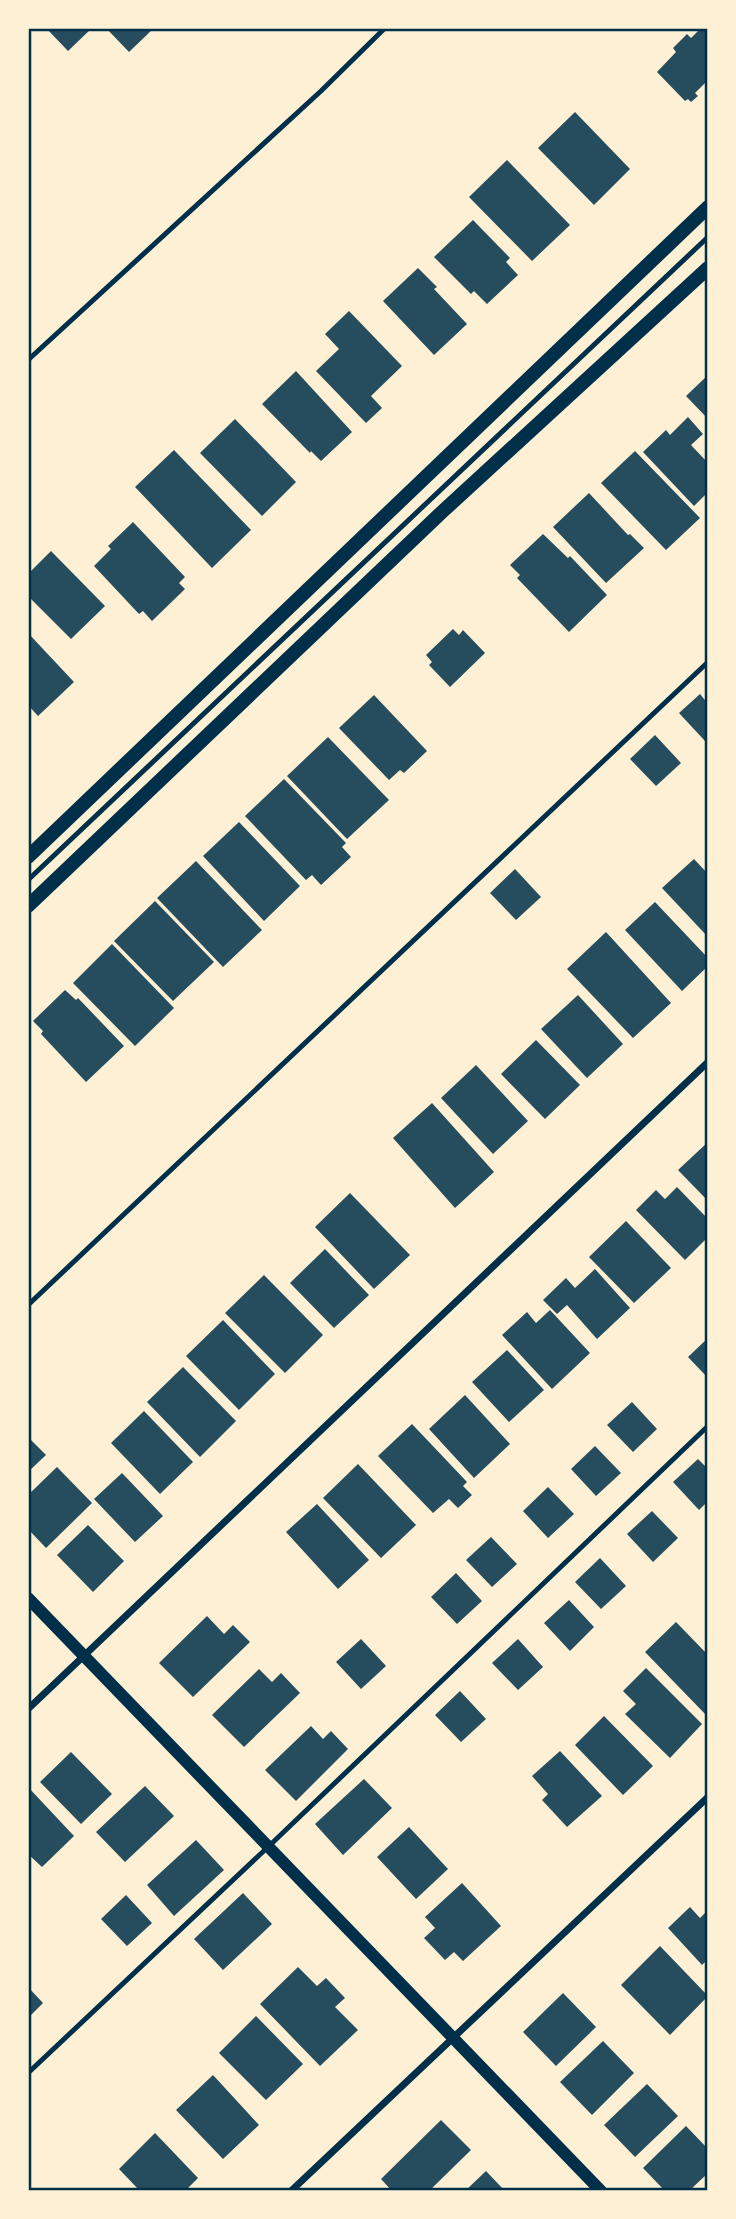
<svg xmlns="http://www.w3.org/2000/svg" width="736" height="2219" viewBox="0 0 736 2219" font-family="'Fira Sans',sans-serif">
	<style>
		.building { fill: #264d5e }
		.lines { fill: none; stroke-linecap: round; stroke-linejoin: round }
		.service { stroke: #003049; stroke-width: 5 }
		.minor { stroke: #003049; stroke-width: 7 }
		.tertiary { stroke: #003049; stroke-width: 12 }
		.secondary { stroke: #003049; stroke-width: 14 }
		.neatline { fill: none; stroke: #003049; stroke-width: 2.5 }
	</style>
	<rect width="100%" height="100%" fill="#fdf0d5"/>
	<path class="building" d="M46 28H92L68 51Z
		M106 28H154L129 52Z
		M701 28H708V80L695 93 698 96 691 102 688 99 685 101 657 72 676 52 673 48 687 34 691 38Z
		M575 112 630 169 594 205 538 148Z
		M507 160 570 225 532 261 469 197Z
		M473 220 510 258 506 262 518 275 487 304 474 291 471 294 434 257Z
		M418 268 437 287 434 289 467 324 434 355 383 301Z
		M349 311 402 366 371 396 382 408 366 423 316 371 339 349 325 334Z
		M296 371 352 432 321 461 311 451 310 453 262 404Z
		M708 375V419L686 396Z
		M688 417 703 434 691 445 708 463V492L694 506 643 452 666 430 670 435Z
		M235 419 296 482 262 516 200 453Z
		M174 450 251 530 212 568 135 487Z
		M635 451 700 518 666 550 601 483Z
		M589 493 628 535 630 534 644 548 606 583 553 527Z
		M133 522 185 577 179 583 185 589 152 621 143 611 139 614 94 566 111 549 108 546Z
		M543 534 568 558 570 556 607 595 569 632 517 578 520 575 510 565Z
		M51 551 105 606 71 639 28 596V574Z
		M453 629 459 635 463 630 485 653 450 687 429 665 432 662 426 655Z
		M28 633 74 682 38 716 28 705Z
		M700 694 708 704V738L705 741 679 713Z
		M374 695 427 751 404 773 400 770 389 780 339 728Z
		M655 735 681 763 656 786 630 759Z
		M328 737 389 800 347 839 287 776Z
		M284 779 346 843 342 847 351 857 321 885 312 875 306 880 245 816Z
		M239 822 300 886 264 921 203 856Z
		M694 859 708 874V937L662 888Z
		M196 861 262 930 223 967 157 898Z
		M515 869 541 897 516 920 490 893Z
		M155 901 214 962 173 1001 114 941Z
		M655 902 708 958V966L682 991 625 930Z
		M606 932 671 1003 633 1038 567 969Z
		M112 944 174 1008 135 1046 73 983Z
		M65 990 76 1000 78 998 124 1046 86 1082 41 1034 43 1031 33 1021Z
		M578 995 623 1044 587 1078 541 1029Z
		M536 1040 580 1085 545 1119 501 1074Z
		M476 1065 528 1121 493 1154 441 1098Z
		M432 1103 494 1172 455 1208 393 1138Z
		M708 1142V1201L678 1170Z
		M677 1187 708 1219V1237L685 1260 636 1210 656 1190 665 1199Z
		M350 1193 410 1255 374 1289 315 1227Z
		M626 1221 671 1268 634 1303 589 1257Z
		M325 1249 369 1295 334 1328 290 1283Z
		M595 1269 630 1308 597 1339 567 1305 557 1314 543 1300 566 1278 575 1288Z
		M264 1275 323 1335 285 1373 225 1313Z
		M550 1310 590 1353 552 1389 502 1335 527 1312 536 1323Z
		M223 1320 275 1374 239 1410 186 1356Z
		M708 1338V1378L688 1357Z
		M507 1350 544 1390 509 1422 472 1382Z
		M183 1367 236 1421 200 1457 147 1402Z
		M465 1395 510 1444 474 1478 429 1429Z
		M632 1402 657 1429 633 1452 607 1425Z
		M144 1411 193 1462 160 1494 111 1443Z
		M412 1424 467 1482 463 1486 472 1495 458 1508 449 1499 433 1513 378 1456Z
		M28 1437 46 1455 28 1472Z
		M595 1446 621 1473 596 1496 571 1469Z
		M698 1459 708 1469V1501L699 1510 673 1482Z
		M358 1464 416 1525 381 1558 323 1498Z
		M57 1467 92 1503 46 1548 28 1529V1495Z
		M122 1473 163 1516 135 1542 94 1499Z
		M548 1487 574 1514 548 1538 523 1511Z
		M317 1504 369 1560 338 1589 286 1532Z
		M652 1511 678 1538 653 1562 627 1534Z
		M88 1525 124 1561 93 1592 57 1555Z
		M491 1537 517 1564 492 1587 466 1560Z
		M600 1558 626 1586 601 1609 575 1582Z
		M456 1573 482 1601 457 1624 431 1597Z
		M569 1600 594 1627 570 1651 544 1623Z
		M207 1616 224 1634 233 1625 250 1642 193 1697 159 1663Z
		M676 1622 708 1655V1717L645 1652Z
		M361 1639 386 1666 361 1689 336 1662Z
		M518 1639 543 1667 518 1690 492 1663Z
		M646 1668 702 1724 670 1758 625 1714 636 1704 623 1691Z
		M259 1669 272 1682 281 1673 300 1693 244 1747 212 1715Z
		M460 1691 486 1719 461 1742 435 1715Z
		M604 1716 653 1766 623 1795 575 1745Z
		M311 1726 323 1739 331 1731 348 1749 296 1801 265 1770Z
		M560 1751 602 1796 567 1827 542 1800 548 1794 532 1776Z
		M71 1752 112 1794 81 1824 40 1782Z
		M364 1779 392 1808 343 1855 315 1824Z
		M145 1786 174 1816 125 1862 96 1832Z
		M28 1787 74 1836 42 1867 28 1854Z
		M409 1827 448 1869 416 1899 377 1857Z
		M196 1840 224 1870 174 1916 147 1885Z
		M462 1883 501 1926 463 1961 454 1952 445 1960 424 1938 435 1928 425 1917Z
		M243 1893 272 1924 223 1970 194 1939Z
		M126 1895 152 1923 127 1946 101 1919Z
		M690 1907 700 1918 708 1910V1959L702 1965 668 1928Z
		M660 1946 708 1996 670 2035 621 1985Z
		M298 1967 317 1986 326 1978 345 1998 335 2007 358 2030 320 2066 260 2004Z
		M28 1987 43 2003 28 2018Z
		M563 1993 596 2027 556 2066 523 2032Z
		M256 2016 303 2064 266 2100 219 2053Z
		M603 2041 634 2073 592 2115 560 2082Z
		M213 2075 259 2125 223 2159 176 2110Z
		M647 2084 678 2116 635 2157 604 2125Z
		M441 2120 471 2150 429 2191H392L381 2179Z
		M686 2126 708 2149V2173L689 2191H665L643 2168Z
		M155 2133 198 2178 185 2191H140L119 2169Z
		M486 2171 505 2191H465Z"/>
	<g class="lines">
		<path class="service" d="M28 360 321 91 385 28
			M28 880 708 237
			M28 1305 708 662
			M28 2073 268 1847 708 1426
			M707 2191 708 2190"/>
		<path class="minor" d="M28 1709 708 1062
			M291 2191 708 1797"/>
		<path class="tertiary" d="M28 1598 601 2191"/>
		<path class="secondary" d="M28 857 708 207
			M28 906 443 511 708 268"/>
	</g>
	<rect width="736" height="2219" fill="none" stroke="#fdf0d5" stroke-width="60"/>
	<rect x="30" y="30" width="676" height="2159" class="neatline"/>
</svg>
